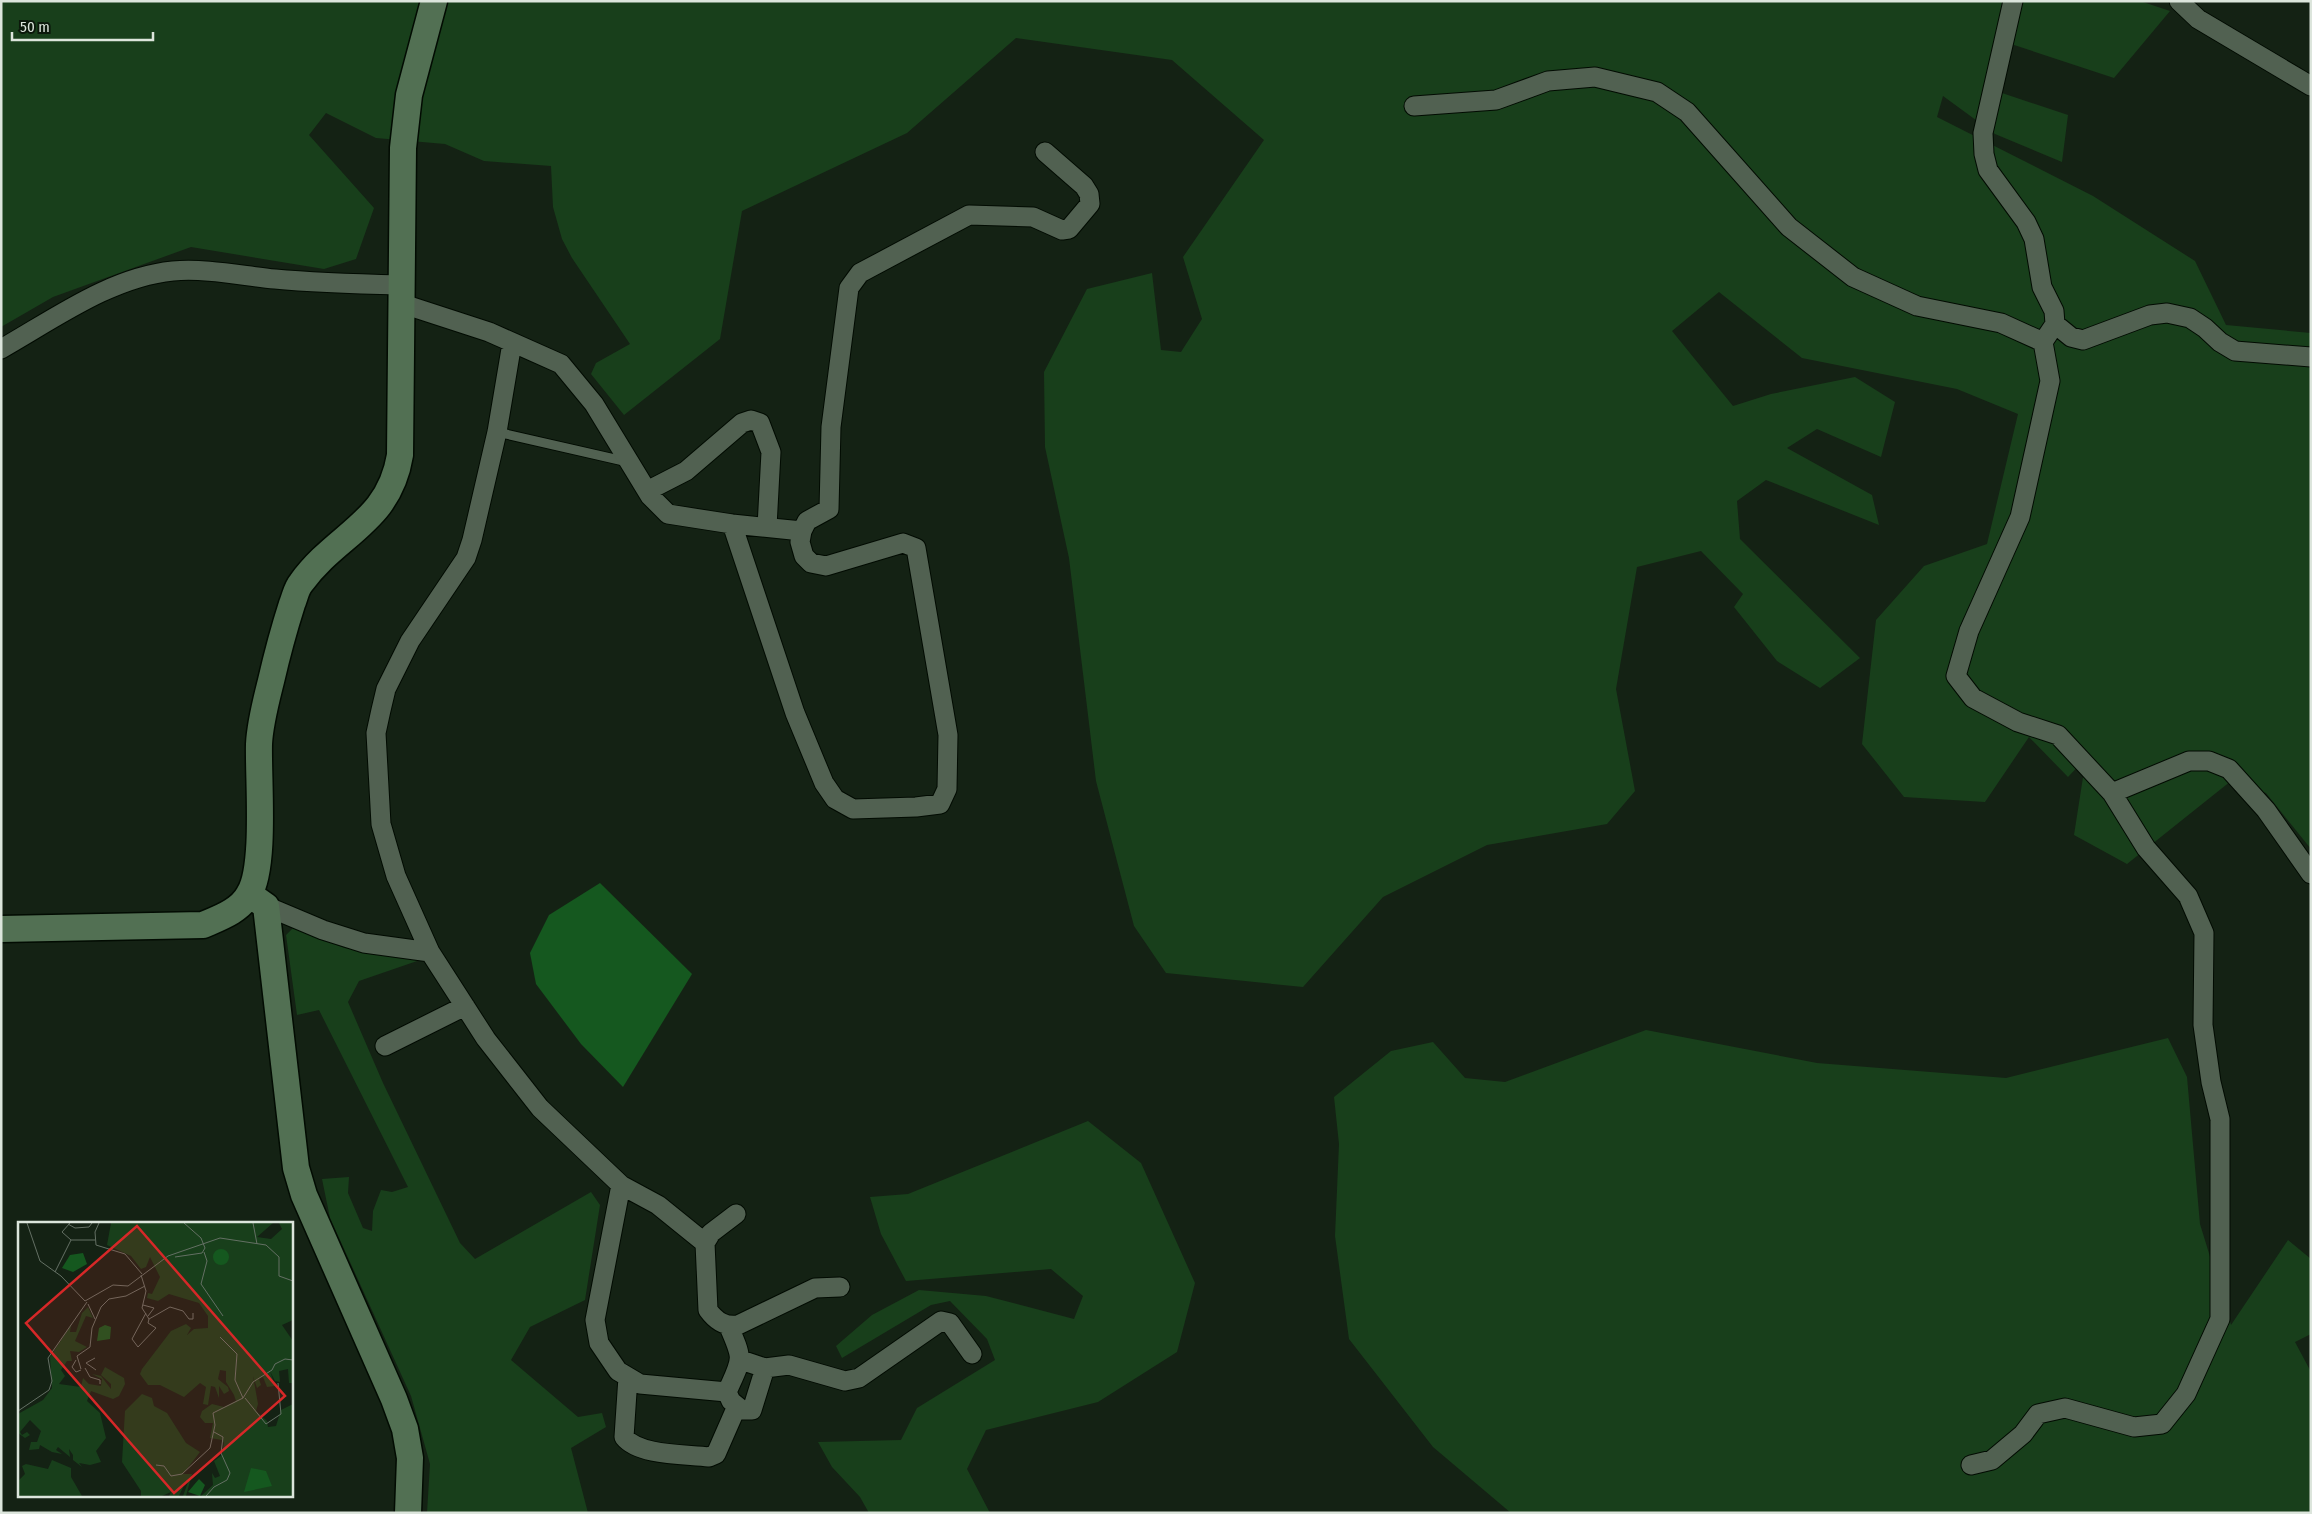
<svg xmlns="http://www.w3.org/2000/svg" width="2312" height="1514" viewBox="0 0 2312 1514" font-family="'Fira Sans Condensed',sans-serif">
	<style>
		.green { fill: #183f1b }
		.water { fill: #15581f }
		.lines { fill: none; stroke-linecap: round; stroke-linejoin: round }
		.lane-casing { stroke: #020b02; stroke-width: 11 }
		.street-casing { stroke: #020b02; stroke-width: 21 }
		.secondary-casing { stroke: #020b02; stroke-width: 29 }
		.lane { stroke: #516151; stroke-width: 9 }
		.street { stroke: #516151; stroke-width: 19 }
		.secondary { stroke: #527053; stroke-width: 26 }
		.inset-road { fill: none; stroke: #647064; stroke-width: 1 }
		.view { fill: #d62828; fill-opacity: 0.15; stroke: #d62828; stroke-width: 2.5 }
		.inset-edge { fill: none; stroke: #dce5dc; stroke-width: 2.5 }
	</style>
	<rect width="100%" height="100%" fill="#142214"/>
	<path class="green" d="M1 1H2140L2170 11 2114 78 2008 43 2002 93 2068 115 2062 162 1995 134 1943 96 1937 117 2093 196 2195 261 2226 325 2311 333V849L2266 793 2231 781 2127 864 2074 835 2086 758 2068 777 2029 737 1985 802 1904 797 1862 744 1876 620 1924 566 1987 544 2018 414 1957 389 1802 358 1719 292 1672 331 1733 406 1771 394 1855 377 1895 402 1881 457 1817 429 1787 448 1872 495 1879 525 1766 480 1737 501 1740 539 1860 658 1820 688 1777 661 1734 607 1743 594 1701 551 1637 567 1616 689 1635 791 1607 824 1487 845 1383 897 1303 987 1166 973 1134 926 1096 781 1069 558 1045 447 1044 372 1087 289 1152 273 1161 350 1181 352 1202 319 1183 257 1264 140 1172 60 1016 38 907 133 742 211 720 339 624 415 591 374 596 363 630 344 572 258 562 239 553 207 551 166 484 161 445 144 376 138 326 113 309 135 374 208 356 259 324 269 191 247 53 297 1 327Z
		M293 928 345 948 412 957 420 960 359 981 348 1002 383 1083 460 1243 475 1259 591 1192 600 1205 585 1300 530 1327 511 1360 578 1417 602 1413 606 1427 571 1448 588 1513H427L430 1464 411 1396 330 1218 322 1179 349 1177 348 1193 363 1228 372 1231 373 1211 381 1190 392 1192 408 1187 319 1010 297 1015 286 935Z
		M1646 1030 1817 1063 2006 1078 2168 1038 2187 1077 2200 1224 2231 1325 2288 1240 2311 1259V1334L2295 1342 2311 1372V1513H1511L1433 1447 1349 1339 1335 1236 1339 1144 1334 1097 1391 1051 1433 1042 1465 1078 1505 1082Z
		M1088 1121 1141 1163 1195 1283 1177 1352 1098 1402 986 1430 967 1469 990 1513H869L860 1497 832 1467 818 1442 901 1440 917 1408 995 1360 987 1339 950 1301 931 1305 842 1358 836 1346 872 1315 919 1290 986 1296 1074 1319 1083 1296 1051 1269 906 1281 881 1234 870 1197 908 1194Z"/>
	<path class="water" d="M600 883 692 974 623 1087 581 1044 536 984 530 953 549 915Z"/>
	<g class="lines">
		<defs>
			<path id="lane" d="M497 432 628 462"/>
			<path id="street" d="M2013 1 1983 133 1984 154 1988 170 2026 222 2034 239 2042 287 2054 311 2055 324 2043 342
				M2179 1 2198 19 2311 86
				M1414 106 1496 100 1548 81 1595 77 1657 92 1687 112 1789 227 1853 277 1917 306 2001 323 2043 342 2050 381 2020 517 1969 631 1956 676 1973 698 2018 722 2058 735 2112 793 2146 848 2188 896 2204 933 2203 1025 2211 1082 2220 1119V1319L2186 1394 2162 1424 2134 1427 2065 1408 2038 1414 2023 1434 1992 1460 1971 1465
				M400 303 489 332 561 364 594 404 650 496 668 514 732 524 802 531
				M2055 324 2071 337 2083 340 2150 315 2167 313 2190 318 2205 328 2220 342 2235 351 2311 357
				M512 343 497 432 472 540 466 558 410 641 386 689 381 710 376 733 381 824 396 876 430 952 486 1039 540 1108 621 1185 595 1320 599 1343 618 1371 640 1384 727 1392
				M1 349C54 319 111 277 173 271 206 268 243 276 275 279 317 283 359 284 401 285
				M647 491 686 471 742 423 751 420 760 423 771 452 767 527
				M732 524 795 713 824 783 835 799 853 809 916 807 940 804 947 789 948 735 916 548 903 543 826 566 811 563 804 556 800 542 802 531 807 521 829 509 831 427 849 288 860 273 969 215 1033 217 1062 230 1069 229 1090 204 1089 194 1084 186 1045 152
				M2112 793 2189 761H2209L2229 769 2266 810 2311 874
				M266 906 323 930 364 943 430 952
				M385 1046 465 1006
				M621 1185 658 1205 705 1243
				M736 1214 711 1233 705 1243 708 1310C716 1321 725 1327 738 1325L815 1288 840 1287
				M729 1327C744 1361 742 1358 727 1392L731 1401 742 1410H752L765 1368
				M741 1360 765 1368 789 1365 845 1381 859 1378 941 1321 950 1323 972 1354
				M628 1377 624 1437C639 1456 686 1454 709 1457L716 1454 737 1406"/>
			<path id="secondary" d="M249 894 266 906 296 1168 304 1195 394 1399 405 1429 410 1458 408 1513
				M1 929 203 925C219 918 240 911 249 894 266 867 258 779 259 744 260 723 266 701 271 681 277 655 284 629 292 604 295 597 296 589 301 583 337 533 389 523 400 455L403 148 409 95 434 1"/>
		</defs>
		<use href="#lane" class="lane-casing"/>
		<use href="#street" class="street-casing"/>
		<use href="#secondary" class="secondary-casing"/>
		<use href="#lane" class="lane"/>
		<use href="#street" class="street"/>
		<use href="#secondary" class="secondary"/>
	</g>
	<g transform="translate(18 1222)">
		<rect width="275" height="275" fill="#142214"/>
		<path d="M93 1H255L239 15 253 17 264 7 261 1H275V98L264 103 275 119V161H271L270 147 261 149 262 160 257 159 252 149 257 164 249 165 245 155 241 157 243 163 239 166 235 154 240 182 238 189 249 199 250 205 258 204 263 188 275 182V274H183L195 263 194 251 197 256 202 254 196 239 204 233 206 221 204 218 192 216 195 201H187L182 195 184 189 194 182 206 185 218 179 216 173 208 160V149L202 148 200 157 210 165 211 169 206 172 201 164V176L197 165 193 164 190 183 185 182 188 165 182 161 166 175 142 163H130L122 152 124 147 153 109 168 102 173 106 169 113 176 107 190 106V94L181 81 151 72 140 79 129 76 130 71 134 72 142 55 132 35 128 45 123 47 113 34 89 23ZM70 85 75 96 68 94 57 119 69 125 61 130 52 129 54 139H49L43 148 47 154 41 162 63 165 65 156 71 162 83 164 84 157 74 152 83 154 93 167V162L83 153 87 145 106 156 107 162 101 174 95 177 73 169 69 179 82 191 88 216 78 229 83 240 72 243 61 241 64 245 55 238V233L51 227 52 235 40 225 38 228 44 232 34 230 22 223 21 227 11 228 13 220H19L23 209 12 198 2 210 4 213 9 210 12 213 7 216 0 211V192L25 178 34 166 32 135 53 103 52 110H58L64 91ZM124 172 134 176 136 184 149 191 168 221 182 230 165 252H174L168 274H165L170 260 168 259 161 274H151L153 270 144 274H123V269L104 240 107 189ZM34 238 53 246V255L64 274H0V259L7 252 4 244 8 242 30 247Z" fill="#183f1b"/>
		<path d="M195 35a8 8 0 1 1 16 0a8 8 0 1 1-16 0ZM65 31 69 42 55 50 44 46 52 33ZM87 103 93 105 92 117 79 119 81 106ZM233 246 248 249 254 264 226 270ZM181 257 187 263 182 274 170 270Z" fill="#15581f"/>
		<path class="inset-road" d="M9 1 22 39 43 54 67 79 95 63 110 64 150 34 202 16 248 23 261 35V54L275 59M52 1 44 10 53 18H77M81 1 77 10 78 23 107 32 124 52M235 1 239 22M50 2 57 6 71 5 74 1M186 30 189 39 183 62 205 94M157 35 184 31 187 26 183 16 166 1M37 50 53 18M123 53 128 69 124 86 131 97M70 82 77 97M125 83 136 86 130 94M128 91 114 117 120 125 138 106 130 101 131 97 152 85 165 89 171 97H175V91M77 136 68 141 78 148M58 138 54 145 58 150 63 148M67 146 72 155 82 158V162M63 147 59 134 72 125 74 106 83 85 91 77 108 74 127 64M225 176 235 160 254 148 257 142 267 137 275 138M227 176 248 202 263 192 260 161M0 189 31 168 34 159 30 136 69 80M138 243 146 244 153 254 164 252 192 226 197 203 195 191 225 176 217 158 219 132 202 115M188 274 196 265 209 258 212 251 203 231 205 215 196 210"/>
		<path class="view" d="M119 4 267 174 156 271 8 101Z"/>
		<rect width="275" height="275" class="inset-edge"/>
	</g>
	<rect width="2312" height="1514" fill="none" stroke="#dce5dc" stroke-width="5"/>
	<path d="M12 32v8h141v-8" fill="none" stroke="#dce5dc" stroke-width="2.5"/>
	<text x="20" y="32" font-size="15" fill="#dce5dc" stroke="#0b180b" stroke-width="4" paint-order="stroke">50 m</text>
</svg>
